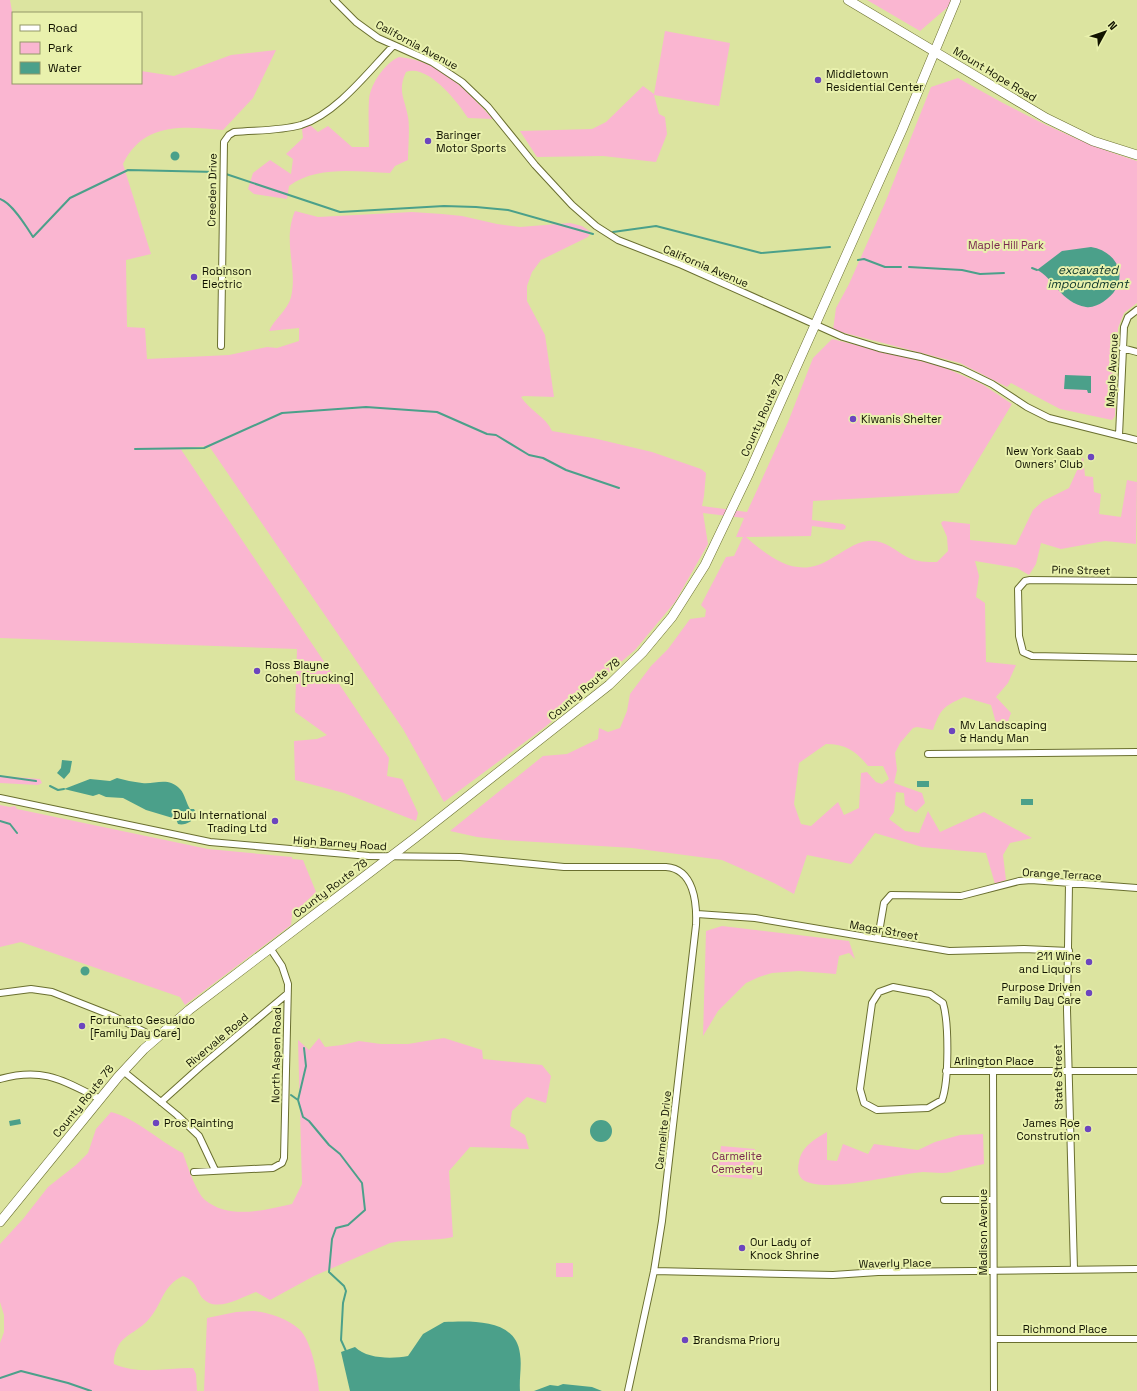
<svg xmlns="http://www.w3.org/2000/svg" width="1137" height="1391" viewBox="0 0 1137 1391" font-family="'Space Grotesk',sans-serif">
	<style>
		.green { fill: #fab6d1; fill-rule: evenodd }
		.water { fill: #4ba08a }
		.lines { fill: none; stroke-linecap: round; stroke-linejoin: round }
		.stream { stroke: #4ba08a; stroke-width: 2 }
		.street-casing { stroke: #6a6f2f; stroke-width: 8 }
		.secondary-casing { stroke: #6a6f2f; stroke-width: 10 }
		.street { stroke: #fff; stroke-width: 6 }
		.secondary { stroke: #fff; stroke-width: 9 }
		.poi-dot { fill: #6c45be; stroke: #e9f1ad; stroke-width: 1.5 }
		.labels { text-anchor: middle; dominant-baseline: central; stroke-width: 4; stroke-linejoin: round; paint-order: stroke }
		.street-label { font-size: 11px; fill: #111300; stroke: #e9f1ad }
		.poi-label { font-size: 11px; fill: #111300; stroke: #e9f1ad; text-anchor: start }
		.park-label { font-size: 11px; fill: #7a2950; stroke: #e9f1ad }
		.water-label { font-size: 12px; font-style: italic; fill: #083228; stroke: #e9f1ad }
	</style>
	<rect width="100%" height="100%" fill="#dce4a0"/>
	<path class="green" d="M0 0H10L13 17V83H141V71L174 76 231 55 276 50 253 98 223 130C183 126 143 122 123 164L151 254 126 260 127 327 145 328 147 359 229 355 267 347 277 348 299 341V328L269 331C274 319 288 310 291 297 298 268 282 242 295 211L318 217 412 212 442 214 462 216 497 224 520 227 570 223 582 226 591 232 588 237 541 260 532 272 527 286V301L545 335 554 397 524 396 521 397C529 410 546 417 552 431L593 438 652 452 701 469 706 473 704 496 702 506 747 512 788 422 813 358 832 339 941 366 982 384 1012 404 958 493 813 501 812 520 843 524 846 526 845 529 842 530 812 526 811 536 746 537C772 560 799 580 832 558 843 552 855 542 868 541 884 539 894 550 907 557 917 562 927 562 937 562L948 551 947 537 941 523 943 521 970 524V540L1016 545 1033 510 1043 501 1069 488 1083 457 1085 476 1093 477 1094 492 1101 494 1099 514 1121 517 1127 480 1137 482 1136 544 1105 541 1061 549 1041 543 1036 564 1029 575 1017 568 975 561 979 576 976 597 985 603 986 662 1016 665 1008 683 996 697 1011 713 1007 724 996 723 991 705 964 697C943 707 941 708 933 730L917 727 913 728 900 743 895 753 897 770 894 783 922 793 925 803 916 812 905 805 904 793 896 792 894 812 889 819 905 831 919 833 928 811 940 832 984 812 1032 838 1010 843 1003 855 1006 880 995 884 986 853 922 847 875 833 851 864 807 855 794 894 774 883 722 860 632 848 503 840 477 837 450 831 543 756 567 754 598 739 599 728 608 732 620 728 627 711 630 694 651 666 668 649 690 619 705 617 706 610 701 605 726 557 734 556 743 537H736L744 518 703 513 708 544 675 602 635 650 545 727 444 802 403 729 209 446 180 448 389 758 387 776 402 779 418 813 416 821 344 793 295 780 294 741 317 739 327 735 295 712 297 649 0 638ZM826 744C846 744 856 751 868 766H883L889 779 882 784 876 782 867 772 861 773 859 808 844 815 838 802 811 826 801 824 794 804 799 763Z
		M867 0H951L949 6 920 31Z
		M665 31 730 43 719 106 654 95 659 114 665 117 667 134 656 162 603 156 537 157 520 131 592 129 606 122 643 86 654 94Z
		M399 57C439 60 467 91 493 119L468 118C458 102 427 63 406 72 397 91 405 99 408 117 410 126 408 150 408 160L395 166 390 173C357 172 318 165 289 186L287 199 254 194 248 189 253 173 270 160 291 174 293 159 286 154 303 138 302 129 310 125 318 132 328 126 352 147H369C369 131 368 115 369 99 371 83 385 63 399 57Z
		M958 78C1016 111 1073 141 1137 161V303L1124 313 1118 328 1115 416 1112 420 1060 409 1011 383 1007 387 960 363 833 330 836 308 849 284 885 203 931 87Z
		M0 776 40 779 42 783 38 785 0 783Z
		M0 805 10 807 15 806 17 809 208 849 292 857V859L303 860 316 892 292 915 291 925 185 1005 180 997 21 942 0 947Z
		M722 926 849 941 855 959 849 953 839 956 836 974 799 971 772 973 759 977 746 983 718 1011 703 1036 706 931Z
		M319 1038 325 1047 342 1045 359 1041 381 1044H408L444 1038 482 1050 483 1059 542 1065 551 1076 546 1103 527 1097 512 1111 510 1126 525 1135 529 1149 470 1147 449 1171 453 1237C433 1242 411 1238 390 1243L314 1276 270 1300 256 1292C237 1299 210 1317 198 1291 195 1283 191 1279 183 1276 162 1286 163 1303 149 1319 141 1329 127 1334 120 1343 116 1349 113 1358 114 1364 139 1375 167 1368 193 1368L196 1374 197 1391H0V1343L4 1332V1315L0 1302V1244L23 1219 48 1187 76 1165 88 1153 96 1129 111 1112C138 1119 158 1141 183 1153 187 1165 196 1192 205 1200 229 1220 265 1210 292 1204L302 1184 298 1040 309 1050Z
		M827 1132V1160L837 1161 843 1144 868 1154 874 1144 918 1150 935 1142 960 1135 983 1134 984 1164C972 1166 962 1169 951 1172 942 1174 932 1172 923 1172 895 1174 829 1193 805 1181 798 1177 797 1170 799 1162 801 1147 815 1139 827 1132Z
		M721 1146 755 1149 752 1179 718 1176Z
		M556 1263H573V1277H556Z
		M253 1311C268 1312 288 1319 299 1329 311 1339 318 1376 319 1391H204L207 1318 236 1312Z"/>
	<path class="water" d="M170.5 156a4.5 4.5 0 1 1 9 0a4.5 4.5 0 1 1-9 0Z
		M1091 247C1121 252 1131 284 1103 302 1098 305 1092 308 1086 307 1061 303 1053 277 1037 270L1062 251Z
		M1065 375 1091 376V393H1088L1087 390 1064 389Z
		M62 760 72 761 70 772 64 779 57 773 61 768Z
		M117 778C125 780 133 782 142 783 154 785 168 776 180 789 185 794 186 803 190 809H194L197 815C193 821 185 826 178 824L176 819 146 810 123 798 106 797 99 794 93 796 64 789 90 779 110 781Z
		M917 781H929V787H917Z
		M1021 799H1033V805H1021Z
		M80.5 971a4.5 4.5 0 1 1 9 0a4.5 4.5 0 1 1-9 0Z
		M20 1119 21 1124 10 1126 9 1121Z
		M590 1131a11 11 0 1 1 22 0a11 11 0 1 1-22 0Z
		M444 1322C471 1321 516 1318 520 1354 522 1366 519 1379 520 1391H350L341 1352 355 1347C367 1359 392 1359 408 1356L423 1334Z
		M563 1384 592 1387 602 1391H534L550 1385 558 1386Z"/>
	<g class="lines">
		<path class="stream" d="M226 174 340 212 444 206 476 207 508 210 593 234
			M0 199C12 203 26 226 33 237L70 198 128 170 216 172
			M613 232 656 226 761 253 830 247
			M858 260 864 259 885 267H901
			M909 267 962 270 980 274 1004 273
			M1032 268 1037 270
			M135 449 204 448 282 413 366 407 437 412 487 434 496 435 529 455 543 458 566 470 619 488
			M0 776 36 781
			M50 786 58 790 64 789
			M0 821 10 824 17 833
			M291 1095 298 1100 303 1117 309 1121 329 1145 340 1154 362 1183 365 1210 348 1225 336 1228 332 1239 329 1272 344 1286 346 1291 343 1303 341 1340 346 1351
			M298 1100 306 1066 304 1048
			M0 1378 21 1371 68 1383 91 1391"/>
		<defs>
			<path id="street" d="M334 0 356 22 378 38 432 62 462 82 488 107 535 165 572 205 596 226 618 240 682 265 843 337 879 348 921 357 961 369 992 384 1027 407 1049 418 1137 440
				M221 346 224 142 229 135 234 132C256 130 280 131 301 125 336 114 368 72 393 46
				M1122 348 1137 352
				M1119 435 1124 327 1128 317 1137 310
				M1137 581 1030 580 1025 581 1018 589 1019 636 1023 652 1032 656 1137 658
				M928 754 1137 752
				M0 798 210 842 369 856 460 857 564 867H666C694 869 697 903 696 925L662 1221 654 1271 628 1391
				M1069 884 1067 1010 1074 1269
				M697 914 755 918 949 951 1024 949 1069 951
				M878 938 884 903 891 895 961 896 1019 881 1031 880 1137 888
				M893 987 930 994 943 1003C949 1023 949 1081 942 1100L928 1108 877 1110 864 1103 860 1089 872 1003 879 992Z
				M0 993 31 989 52 992 113 1016 157 1038
				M123 1071 177 1115 199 1136 215 1170
				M946 1071H1137
				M993 1072 994 1391
				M0 1079C43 1067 62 1080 100 1099
				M161 1102 200 1067 287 994
				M194 1172 273 1168 282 1163 284 1158 288 984 282 966 270 948
				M944 1200H993
				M654 1271 833 1275 878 1272 1137 1269
				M994 1339H1137"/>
			<path id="secondary" d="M848 0 1046 118 1093 141 1137 155
				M0 1222 118 1077 144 1049 189 1010 415 838 609 685 642 653 672 617 705 565 749 473 902 130 956 0"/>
		</defs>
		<use href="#street" class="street-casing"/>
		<use href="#secondary" class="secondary-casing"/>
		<use href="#street" class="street"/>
		<use href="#secondary" class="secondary"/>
	</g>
	<g class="poi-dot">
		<circle cx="818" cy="80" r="4"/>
		<circle cx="428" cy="141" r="4"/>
		<circle cx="194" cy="277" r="4"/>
		<circle cx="853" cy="419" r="4"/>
		<circle cx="1091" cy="457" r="4"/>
		<circle cx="257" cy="671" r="4"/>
		<circle cx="952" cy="731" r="4"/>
		<circle cx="275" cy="821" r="4"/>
		<circle cx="1089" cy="962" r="4"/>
		<circle cx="1089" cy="993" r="4"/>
		<circle cx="82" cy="1026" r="4"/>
		<circle cx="156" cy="1123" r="4"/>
		<circle cx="1088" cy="1129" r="4"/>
		<circle cx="742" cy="1248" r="4"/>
		<circle cx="685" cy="1340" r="4"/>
	</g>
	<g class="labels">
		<g class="street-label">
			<text transform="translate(417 45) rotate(28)">California Avenue</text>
			<text transform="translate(995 74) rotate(31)">Mount Hope Road</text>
			<text transform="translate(212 190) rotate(-89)">Creeden Drive</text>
			<text transform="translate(706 266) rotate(23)">California Avenue</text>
			<text transform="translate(1112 370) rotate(-87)">Maple Avenue</text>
			<text transform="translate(762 415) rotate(-66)">County Route 78</text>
			<text transform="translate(1081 570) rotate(1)">Pine Street</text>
			<text transform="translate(584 689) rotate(-40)">County Route 78</text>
			<text transform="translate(340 843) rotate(4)">High Barney Road</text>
			<text transform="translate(1062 874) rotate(3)">Orange Terrace</text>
			<text transform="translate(330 888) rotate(-37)">County Route 78</text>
			<text transform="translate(884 930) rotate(10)">Magar Street</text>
			<text transform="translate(217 1040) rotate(-40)">Rivervale Road</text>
			<text transform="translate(276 1055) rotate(-89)">North Aspen Road</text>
			<text x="994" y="1061">Arlington Place</text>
			<text transform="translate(1058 1077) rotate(-91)">State Street</text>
			<text transform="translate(83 1101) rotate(-51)">County Route 78</text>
			<text transform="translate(663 1130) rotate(-84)">Carmelite Drive</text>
			<text transform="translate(983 1232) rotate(-90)">Madison Avenue</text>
			<text transform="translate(895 1263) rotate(-1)">Waverly Place</text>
			<text x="1065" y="1329">Richmond Place</text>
		</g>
		<g class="poi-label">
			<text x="826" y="74">Middletown<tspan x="826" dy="13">Residential Center</tspan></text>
			<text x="436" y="135">Baringer<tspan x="436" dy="13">Motor Sports</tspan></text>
			<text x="202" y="271">Robinson<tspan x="202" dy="13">Electric</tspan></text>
			<text x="861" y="419">Kiwanis Shelter</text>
			<text x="1083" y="451" text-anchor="end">New York Saab<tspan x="1083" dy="13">Owners’ Club</tspan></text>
			<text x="265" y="665">Ross Blayne<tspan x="265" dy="13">Cohen [trucking]</tspan></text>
			<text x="960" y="725">Mv Landscaping<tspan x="960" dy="13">&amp; Handy Man</tspan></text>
			<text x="267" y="815" text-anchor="end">Dulu International<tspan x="267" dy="13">Trading Ltd</tspan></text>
			<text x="1081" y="956" text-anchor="end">211 Wine<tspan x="1081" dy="13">and Liquors</tspan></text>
			<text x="1081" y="987" text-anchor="end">Purpose Driven<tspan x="1081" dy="13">Family Day Care</tspan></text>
			<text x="90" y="1020">Fortunato Gesualdo<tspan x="90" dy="13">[Family Day Care]</tspan></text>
			<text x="164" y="1123">Pros Painting</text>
			<text x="1080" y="1123" text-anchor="end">James Roe<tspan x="1080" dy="13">Constrution</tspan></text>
			<text x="750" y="1242">Our Lady of<tspan x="750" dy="13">Knock Shrine</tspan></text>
			<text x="693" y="1340">Brandsma Priory</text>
		</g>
		<g class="park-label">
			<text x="1006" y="245">Maple Hill Park</text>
			<text x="737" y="1156">Carmelite<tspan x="737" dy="13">Cemetery</tspan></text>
		</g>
		<g class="water-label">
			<text x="1088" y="270">excavated<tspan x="1088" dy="14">impoundment</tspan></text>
		</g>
	</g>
	<rect x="12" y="12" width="130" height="72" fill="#e9f1ad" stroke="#939868"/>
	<rect x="20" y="25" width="20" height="6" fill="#ffffff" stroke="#939868"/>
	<text x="48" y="32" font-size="12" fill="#111300">Road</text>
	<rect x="20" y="42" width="20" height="12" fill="#fab6d1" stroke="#939868"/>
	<text x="48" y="52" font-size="12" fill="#111300">Park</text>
	<rect x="20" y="62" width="20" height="12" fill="#4ba08a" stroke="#939868"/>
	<text x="48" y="72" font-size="12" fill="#111300">Water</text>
	<g transform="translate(1105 32) rotate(50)" stroke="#e9f1ad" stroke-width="3" paint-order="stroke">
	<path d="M0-3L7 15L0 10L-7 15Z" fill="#111300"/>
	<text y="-6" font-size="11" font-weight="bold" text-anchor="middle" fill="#111300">N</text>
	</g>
</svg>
